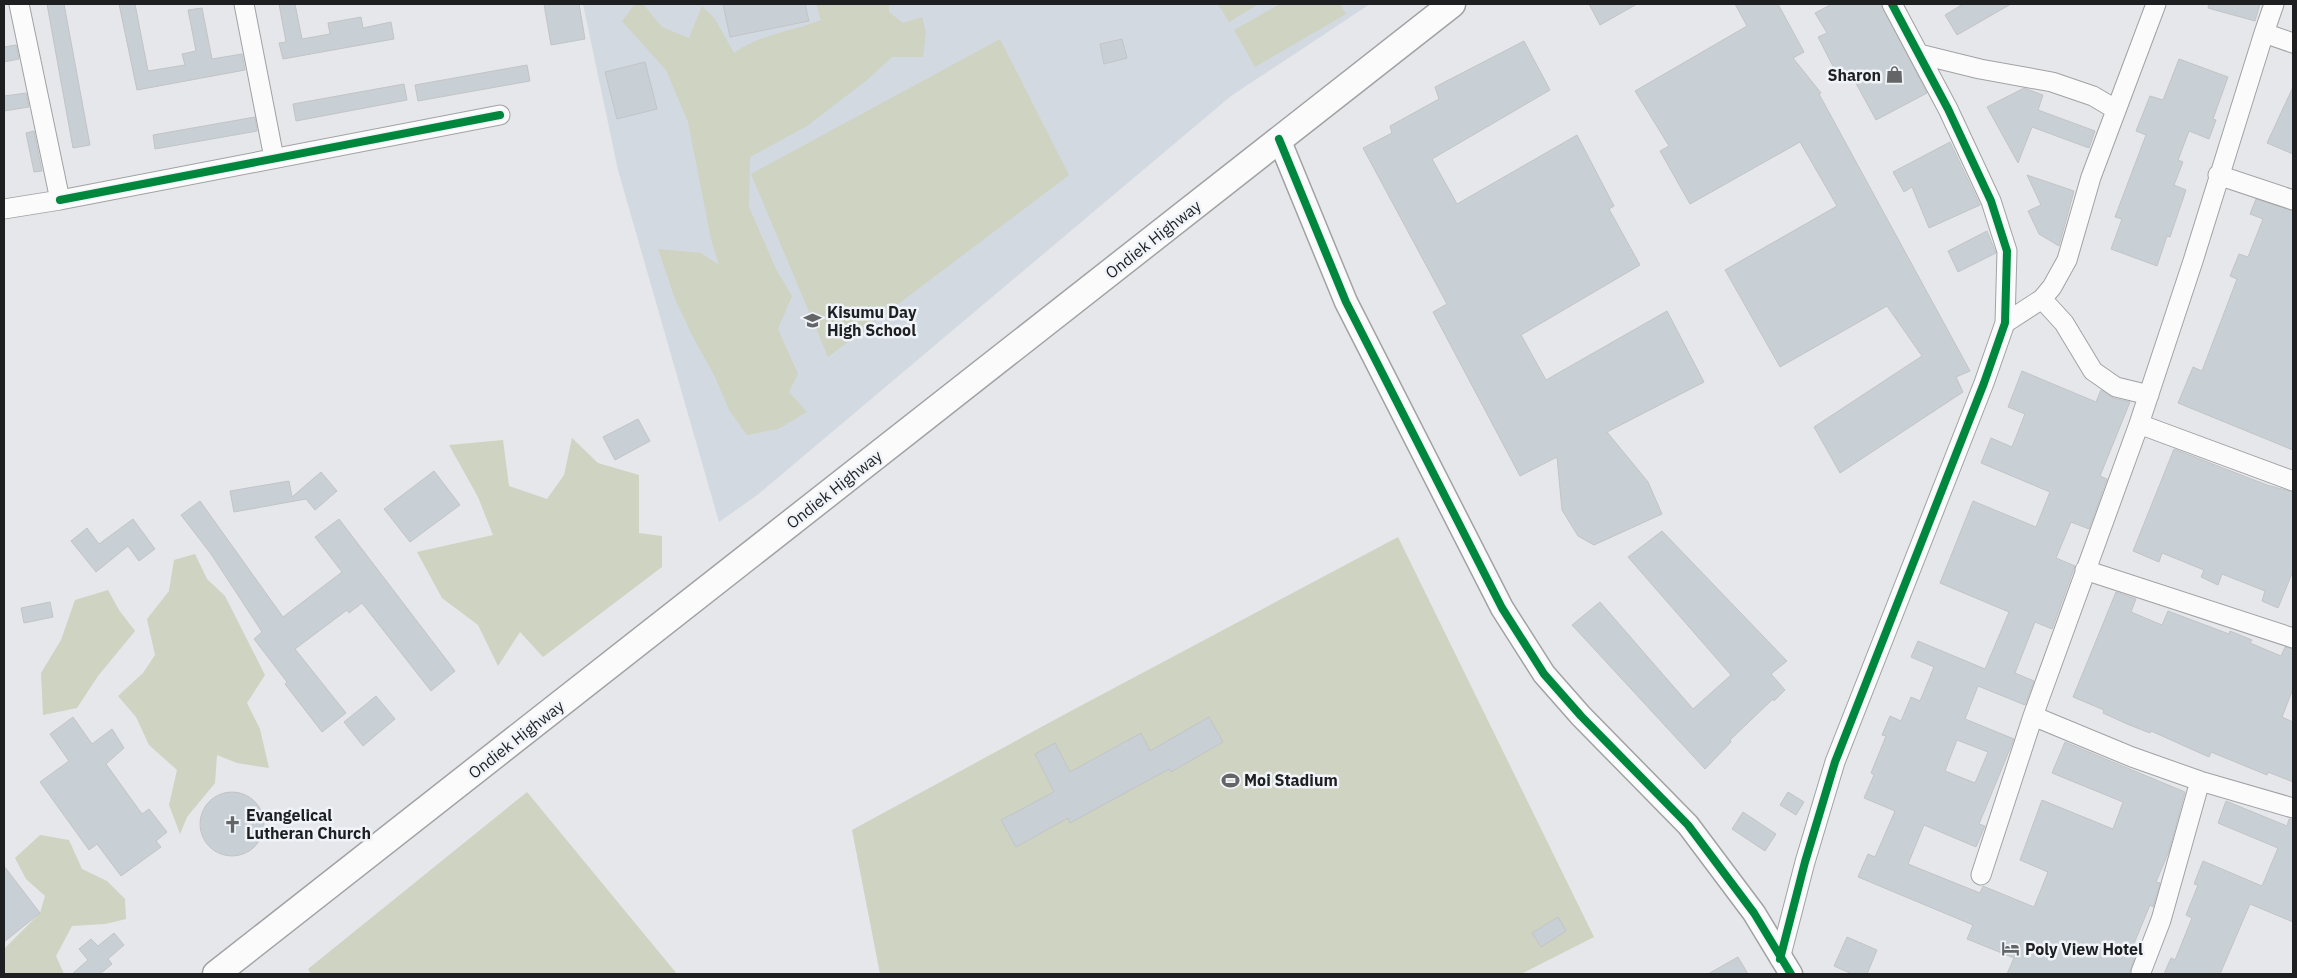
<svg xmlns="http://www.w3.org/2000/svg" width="2297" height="978" viewBox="0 0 2297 978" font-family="'IBM Plex Sans',sans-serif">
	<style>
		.built { fill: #d3d9e0 }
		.green { fill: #ced3c2 }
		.building { fill: #c8cfd5; stroke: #c3c4c6; fill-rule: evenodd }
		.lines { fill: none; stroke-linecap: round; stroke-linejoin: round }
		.minor-casing { stroke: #a1a2a4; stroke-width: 21 }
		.tertiary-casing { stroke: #a1a2a4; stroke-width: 25 }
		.secondary-casing { stroke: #a1a2a4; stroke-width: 29 }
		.minor { stroke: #fbfbfc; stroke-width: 19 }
		.tertiary { stroke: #fbfbfc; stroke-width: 22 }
		.secondary { stroke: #fbfbfc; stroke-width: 26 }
		.cycleway-casing { stroke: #f0f4f9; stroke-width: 11 }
		.cycleway { stroke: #00873e; stroke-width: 8 }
		.labels { text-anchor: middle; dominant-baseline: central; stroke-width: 5; stroke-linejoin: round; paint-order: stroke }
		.poi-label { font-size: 16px; font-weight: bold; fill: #1d1f21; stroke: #f0f4f9; text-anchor: start }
		.street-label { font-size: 16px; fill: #1d1f21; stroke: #f0f4f9 }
	</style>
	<rect width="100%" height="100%" fill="#e5e7ea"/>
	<path class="built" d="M583 4H1370L1231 96 756 496 719 522 618 170Z"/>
	<path class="green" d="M635 4H643L662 27 689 38 702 6 715 19 734 53C759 35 792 31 821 20L816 4H889V12L903 23 922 17 926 32 923 57H892L867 80 807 126 750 157 749 207 776 269 792 296 778 329 798 374 789 392 807 412 778 429 747 435 729 410 715 377 693 337 675 299 658 249 701 253 719 265 711 239 688 122 666 70 622 21Z
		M1218 4H1259L1229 22Z
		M1280 4H1340L1346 14 1255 67 1234 30Z
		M1000 39 1069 175 828 357 751 174Z
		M572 438 598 463 639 475V533L662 536V567L543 657 520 632 498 666 478 625 442 598 417 552 493 535 478 497 449 445 503 440 509 486 547 499 564 475Z
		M1398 537 1594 937 1521 974H880L852 830 1069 712Z
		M195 554 207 579 225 596 265 675 247 703 260 729 269 768 237 763 217 755 215 783 187 817 180 834 169 805 177 770 149 745 136 717 118 696 143 673 155 655 147 619 169 591 174 560Z
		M108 590 119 610 135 631 98 676 77 708 43 715 41 673 61 640 75 600Z
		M527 792 677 974H311L308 969Z
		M40 835 69 840 82 869 107 881 125 899 126 919 105 924 72 926 56 956 64 974H4V949L40 913 45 896 26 879 15 858Z"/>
	<path class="building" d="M47 4H64L90 145 73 148Z
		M119 4H135L148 71 185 65 182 54 196 51 188 10 202 8 212 59 242 54 245 70 137 90Z
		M279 4H295L302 39 330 34 328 23 361 17 363 28 391 22 394 39 283 59 279 43 286 42Z
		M544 4H579L585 39 551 45Z
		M723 4H805L809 21 730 37Z
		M1589 4H1637L1600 25Z
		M1735 4H1778L1804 52 1793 58 1821 93 1819 94 1970 371 1956 377 1963 392 1840 473 1814 427 1922 356 1887 306 1780 367 1725 270 1837 206 1800 142 1690 204 1660 151 1669 146 1635 91 1747 26Z
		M1832 4H1881L1927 93 1876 120 1852 76 1841 82 1818 37 1827 33 1815 13Z
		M1963 4H2011L1957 35 1945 15Z
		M2209 4H2260L2255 21 2208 8Z
		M1122 39 1127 58 1104 64 1100 44Z
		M1524 41 1550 90 1432 159 1457 204 1577 135 1614 206 1609 209 1640 265 1521 335 1546 380 1667 311 1704 382 1607 432 1648 482 1662 514 1594 545 1578 536 1562 510 1557 457 1520 476 1433 312 1447 304 1363 148 1392 133 1390 126 1439 99 1435 87Z
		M16 45 19 59 4 62V47Z
		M2179 59 2228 77 2213 119 2216 120 2209 139 2189 131 2178 160 2183 162 2174 185 2186 190 2170 237 2167 236 2157 266 2111 249 2122 219 2115 217 2146 135 2136 131 2150 96 2163 100Z
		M645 62 657 109 617 119 605 72Z
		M527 65 530 81 418 101 415 85Z
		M404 84 407 100 296 121 293 104Z
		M2293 87V154L2267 143Z
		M2024 88 2043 95 2038 110 2095 131 2089 148 2032 127 2018 163 1987 107Z
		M26 93 29 107 4 111V96Z
		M255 117 257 131 155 149 153 135Z
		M34 131 42 171 34 172 26 133Z
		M1950 142 1980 205 1929 228 1912 187 1904 192 1893 172Z
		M2027 175 2074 191 2059 246 2039 234 2028 211 2041 205Z
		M2256 199 2293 211V450L2178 403 2193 367 2202 371 2237 279 2230 276 2239 254 2248 257 2263 219 2250 214Z
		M1987 231 1996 253 1958 272 1948 251Z
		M2022 371 2096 402 2101 390 2113 398 2130 402 2100 476 2107 479 2089 529 2071 522 2056 558 2075 566 2052 629 2035 622 2015 673 2034 681 2025 705 1978 686 1965 719 2014 739 1979 824 1985 826 1976 847 1924 825 1908 864 1980 893 1983 886 2034 907 2048 872 2020 860 2042 800 2113 829 2123 802 2052 773 2065 742 2185 792 2169 851 2156 882 2160 883 2153 907 2150 905 2133 946 2138 948 2129 974H2007L2014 958 1967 939 1973 925 1858 877 1868 854 1875 857 1895 811 1864 798 1874 775 1871 773 1886 736 1882 735 1890 716 1901 721 1911 697 1920 701 1934 667 1911 657 1918 641 1985 669 2009 612 1940 583 1973 501 2036 527 2050 492 1981 463 1991 438 2012 447 2025 414 2008 407ZM1957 740 1988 752 1975 783 1945 771Z
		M638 419 650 441 615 460 603 437Z
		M2174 449 2267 485 2293 492V571L2278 608 2262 601 2265 591 2222 574 2218 585 2201 577 2204 570 2162 553 2159 562 2133 551Z
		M434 471 460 505 410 542 384 509Z
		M321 472 337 491 315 510 306 499 234 512 230 491 289 481 292 497Z
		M200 501 283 617 342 572 315 537 339 519 455 671 431 691 362 603 349 613 347 610 295 649 346 713 322 732 285 684 287 682 254 639 262 632 211 554 181 515Z
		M133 519 155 549 139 561 128 546 96 572 71 541 87 528 99 544Z
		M1662 531 1787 661 1771 674 1785 690 1774 701 1773 699 1730 740 1731 742 1705 769 1572 625 1600 602 1693 709 1731 675 1628 557Z
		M2116 592 2136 599 2131 612 2162 625 2168 611 2229 634 2230 631 2252 640 2250 643 2281 656 2285 647 2293 649V689L2282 717 2293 722V782L2268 772 2267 775 2211 752 2209 757 2151 731 2150 733 2127 724 2103 713 2104 710 2073 697Z
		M50 602 53 617 24 623 21 608Z
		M376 696 395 719 363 746 344 722Z
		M73 717 92 744 112 729 124 748 106 764 142 814 149 809 167 832 156 841 161 847 121 876 97 844 89 850 40 782 69 761 50 734Z
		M1209 717 1223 742 1171 772 1169 769 1070 823 1068 818 1016 847 1001 820 1054 792 1035 754 1055 743 1070 772 1141 733 1150 751Z
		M1788 792 1804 802 1796 815 1780 805Z
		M200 824a32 32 0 1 1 64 0a32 32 0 1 1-64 0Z
		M2226 801 2287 826 2289 819H2293V922L2250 904 2220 974H2164L2171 958 2175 960 2192 918 2186 915 2198 885 2194 884 2203 861 2262 886 2278 848 2218 823Z
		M1743 812 1776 834 1765 851 1732 829Z
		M4 866 40 913 4 942Z
		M1558 917 1566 931 1541 947 1532 933Z
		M114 933 124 945 108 959 112 964 100 974H72L88 960 79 949 91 939 98 946Z
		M1847 937 1877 950 1867 974H1852L1834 966Z
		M1738 957 1748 974H1708Z"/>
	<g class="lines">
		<defs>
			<path id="minor" d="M244 4 274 158
				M2274 4 2264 33 2293 43
				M1919 54 1980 69 2052 82 2093 96 2115 109
				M2218 175 2293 200
				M60 200 500 115
				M4 209 60 200 19 4
				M2042 299 2064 323 2093 371 2116 387 2149 395
				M2005 323 2042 299 2052 287 2067 260 2091 177 2156 4
				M2139 424 2293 481
				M2085 570 2293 638
				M2033 716 2132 757 2200 781 2293 808
				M1981 875 2033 716 2139 424 2193 261 2264 33
				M1780 959 1805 862 1835 762 1984 383 2005 323 2007 251 1991 201 1948 109 1892 4
				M2141 972 2161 920 2200 781"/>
			<path id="tertiary" d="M1279 139 1346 302 1502 608 1544 674 1581 716 1688 825 1754 913 1791 974"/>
			<path id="secondary" d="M216 974 1452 4"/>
		</defs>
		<use href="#minor" class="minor-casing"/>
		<use href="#tertiary" class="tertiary-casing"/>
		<use href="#secondary" class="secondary-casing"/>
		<use href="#minor" class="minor"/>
		<use href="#tertiary" class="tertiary"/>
		<use href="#secondary" class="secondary"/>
		<defs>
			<path id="cycleway" d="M1279 139 1346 302 1502 608 1544 674 1581 716 1688 825 1754 913 1791 974
				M60 200 500 115
				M1780 959 1805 862 1835 762 1984 383 2005 323 2007 251 1991 201 1948 109 1892 4"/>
		</defs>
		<use href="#cycleway" class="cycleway-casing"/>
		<use href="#cycleway" class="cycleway"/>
	</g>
	<defs>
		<symbol id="shop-bare" viewBox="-9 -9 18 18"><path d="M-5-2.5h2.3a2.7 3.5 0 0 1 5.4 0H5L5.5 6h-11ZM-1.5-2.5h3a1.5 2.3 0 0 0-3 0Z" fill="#636567" stroke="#f0f4f9" stroke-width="2.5" paint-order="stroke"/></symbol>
		<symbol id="school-bare" viewBox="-9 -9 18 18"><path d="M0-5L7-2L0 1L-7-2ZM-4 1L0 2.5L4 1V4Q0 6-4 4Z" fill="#636567" stroke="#f0f4f9" stroke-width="2.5" paint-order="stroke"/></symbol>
		<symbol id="stadium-bare" viewBox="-9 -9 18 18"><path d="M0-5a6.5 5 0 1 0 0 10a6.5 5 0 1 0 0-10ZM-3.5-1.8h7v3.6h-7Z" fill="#636567" stroke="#f0f4f9" stroke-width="2.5" paint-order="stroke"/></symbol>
		<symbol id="church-bare" viewBox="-9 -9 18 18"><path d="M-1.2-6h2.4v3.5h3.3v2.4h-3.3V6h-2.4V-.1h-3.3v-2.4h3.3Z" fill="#636567" stroke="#f0f4f9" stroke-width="2.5" paint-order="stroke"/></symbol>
		<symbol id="hotel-bare" viewBox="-9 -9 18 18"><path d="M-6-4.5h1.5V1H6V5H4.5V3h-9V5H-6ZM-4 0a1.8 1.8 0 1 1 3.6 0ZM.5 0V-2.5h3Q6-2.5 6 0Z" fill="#636567" stroke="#f0f4f9" stroke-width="2.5" paint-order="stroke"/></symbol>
	</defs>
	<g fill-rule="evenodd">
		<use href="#shop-bare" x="1882" y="62" width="25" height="25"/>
		<use href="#school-bare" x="800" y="308" width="25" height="25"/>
		<use href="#stadium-bare" x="1218" y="768" width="25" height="25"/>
		<use href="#church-bare" x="220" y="812" width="25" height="25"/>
		<use href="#hotel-bare" x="1998" y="936" width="25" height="25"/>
	</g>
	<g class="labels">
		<g class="poi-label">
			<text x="1881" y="75" text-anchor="end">Sharon</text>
			<text x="827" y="312">Kisumu Day<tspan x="827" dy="18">High School</tspan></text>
			<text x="1244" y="780">Moi Stadium</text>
			<text x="246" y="815">Evangelical<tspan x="246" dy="18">Lutheran Church</tspan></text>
			<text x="2025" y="949">Poly View Hotel</text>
		</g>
		<g class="street-label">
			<text transform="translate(1153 239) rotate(-38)">Ondiek Highway</text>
			<text transform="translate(834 489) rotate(-38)">Ondiek Highway</text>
			<text transform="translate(516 739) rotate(-38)">Ondiek Highway</text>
		</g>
	</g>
	<rect width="2297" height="978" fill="none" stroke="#1d1f21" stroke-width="10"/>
</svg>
